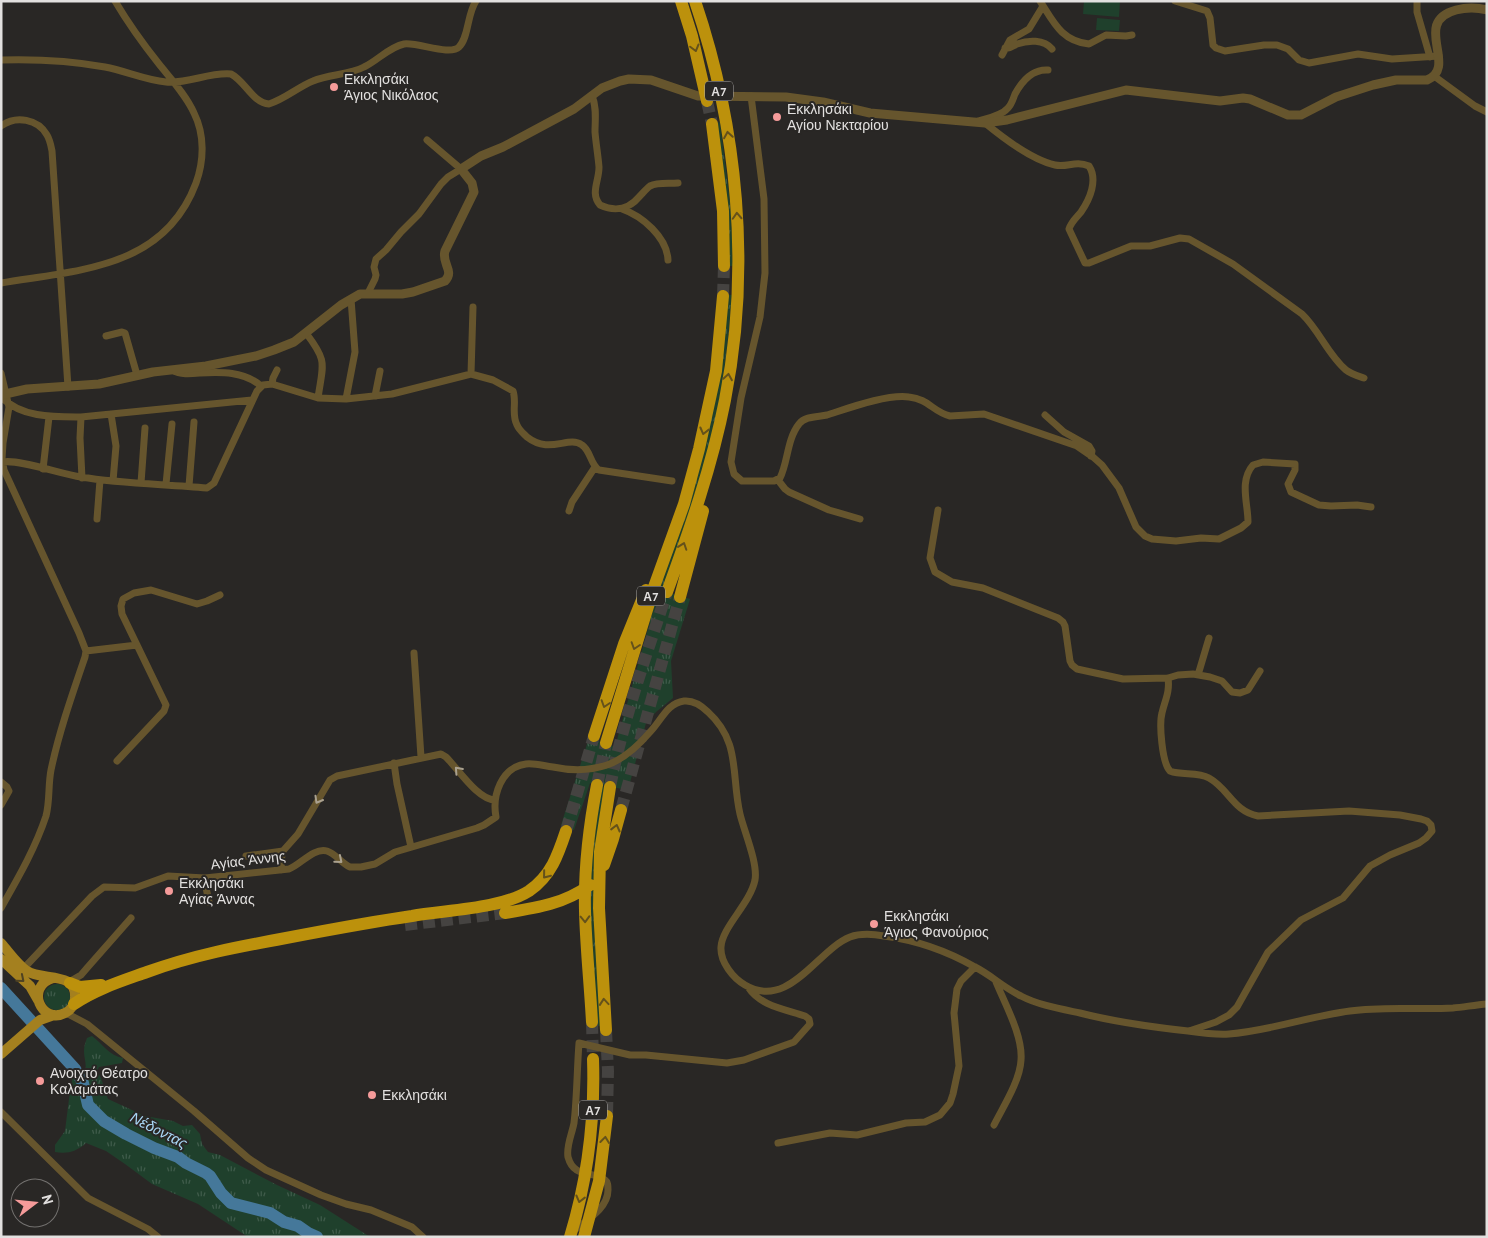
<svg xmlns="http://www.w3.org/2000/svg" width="1488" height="1238" viewBox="0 0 1488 1238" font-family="'PT Sans',sans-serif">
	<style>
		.grass { fill: url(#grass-tufts) }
		.park { fill: #1f402c }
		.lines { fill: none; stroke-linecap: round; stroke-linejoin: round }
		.river { stroke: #45789a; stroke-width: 12 }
		.motorway-tunnel { stroke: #454341; stroke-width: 12; stroke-dasharray: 12 6; stroke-linecap: butt }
		.minor { stroke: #66552d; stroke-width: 7 }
		.tertiary { stroke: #66552d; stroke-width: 9 }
		.primary { stroke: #a4801f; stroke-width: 10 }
		.motorway { stroke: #bc910c; stroke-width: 12 }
		.oneway { stroke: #64511b }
		.oneway2 { stroke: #aaa18f }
		.oneway3 { stroke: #4e4223 }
		.poi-dot { fill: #f59b9a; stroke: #292725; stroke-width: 2 }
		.labels { text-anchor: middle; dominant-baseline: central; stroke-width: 4; stroke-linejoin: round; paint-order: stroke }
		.shield { fill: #292725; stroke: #aaa8a7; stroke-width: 1 }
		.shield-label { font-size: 12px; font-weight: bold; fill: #e2e0df }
		.poi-label { font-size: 14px; fill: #e2e0df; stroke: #292725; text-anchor: start }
		.street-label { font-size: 14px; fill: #e2e0df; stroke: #292725 }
		.water-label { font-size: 15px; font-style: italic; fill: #a9d6f5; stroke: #292725 }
	</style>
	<defs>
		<pattern id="grass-tufts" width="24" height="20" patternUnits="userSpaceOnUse" patternTransform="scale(1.25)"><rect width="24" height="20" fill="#1f402c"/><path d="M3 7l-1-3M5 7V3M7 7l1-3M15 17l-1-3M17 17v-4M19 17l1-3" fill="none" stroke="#3f5b4a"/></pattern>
	</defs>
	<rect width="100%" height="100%" fill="#292725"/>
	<path class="grass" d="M720 122 731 210 733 266H729L717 123Z
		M728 295H732C729 329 726 363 720 397 708 463 684 527 663 591L690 599 671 661 673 698 656 712 646 723 628 790 590 783 574 830 561 825 589 738 615 747 659 589 688 506Z
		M601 786 605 787 593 908 601 1026H597L591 932V863Z
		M44 997a13 13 0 1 1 26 0a13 13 0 1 1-26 0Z
		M92 1036C103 1044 109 1056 123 1058L122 1063 99 1067 97 1071C103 1080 104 1089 108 1099L145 1116 173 1121 183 1126 192 1125 200 1134 202 1144 208 1152 220 1155 277 1185 320 1205 367 1235 374 1237H248L198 1204 152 1184 125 1164 106 1151 86 1143C76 1152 67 1154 55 1152V1145L65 1131 70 1091 73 1075 85 1073C88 1058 80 1056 87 1038Z"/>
	<path class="park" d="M1084 1H1120L1119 17 1083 14Z
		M1097 18 1120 20 1119 31 1096 30Z"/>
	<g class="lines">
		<path class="river" d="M1 988 75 1069 83 1083 88 1105 104 1121 126 1134 154 1148 178 1157 186 1163 206 1173 210 1176 221 1193 231 1203 270 1213 284 1222 298 1226 308 1233 317 1237"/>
		<path class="motorway-tunnel" d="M707 101 712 124
			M723 296 724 266
			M597 785 606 743
			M610 787C623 720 646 656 667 592
			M621 810 680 597
			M566 831 594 736
			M405 925 505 913
			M592 1022 593 1059
			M606 1030 608 1071 607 1116"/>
		<path class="minor" d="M1040 1C1053 21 1061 41 1089 44L1106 35 1126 36 1132 35
			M1175 1 1207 11 1210 18 1213 45 1216 48 1225 51 1264 45H1277L1288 49 1299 60 1309 63 1358 54 1392 59 1439 56
			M1417 1V12L1430 57
			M1005 48C1011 49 1012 46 1017 44 1028 40 1044 39 1052 49
			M1002 55 1010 40 1029 29 1043 6
			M1 60C36 59 72 61 105 67 126 71 145 80 166 82 188 84 209 72 231 74 245 81 253 103 269 104 285 99 298 87 313 81 329 74 349 75 364 67 377 61 389 47 404 44 418 42 450 56 459 47 469 37 467 14 476 1
			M1434 76 1475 106 1487 112
			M592 96C597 107 595 120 595 132 596 144 598 155 599 167 599 182 590 193 600 205 615 212 629 209 639 197 643 193 646 189 650 186 658 182 669 184 678 183
			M751 96 764 199 765 273 760 317 741 398 731 462 734 474 742 481H774L780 478C788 462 787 439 799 424 805 416 818 417 827 415 849 408 887 394 909 397 929 399 933 412 950 416L984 414 1077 446 1093 457 1102 465 1119 488 1136 527 1145 536 1152 539 1176 541 1201 538 1219 539 1241 528 1248 522C1248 503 1239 481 1253 465L1263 462 1295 464V470L1288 484 1291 492 1319 505 1331 506 1357 505 1371 507
			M978 121C988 118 1001 116 1008 108 1012 104 1013 99 1015 94 1022 81 1032 69 1048 70
			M985 123C1002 137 1032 160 1055 165 1067 168 1075 160 1089 166 1098 180 1090 199 1081 212 1076 218 1071 222 1069 229L1085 263H1089L1131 246H1150L1180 238 1189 239 1233 264 1302 314C1319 330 1328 355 1346 370 1351 374 1358 376 1364 378
			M1 126C16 115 38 119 47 135 50 140 51 146 52 151L68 387
			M622 209C642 216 667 237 668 260
			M1 283C78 270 164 269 196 183 204 161 205 135 194 113 186 95 171 79 159 64 143 44 128 23 115 1
			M368 293 375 279 376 275 374 267 376 259 386 250 401 232 419 214 441 184 448 177 461 169 427 140
			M306 333C328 362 323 363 318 398
			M106 336 122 332 125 333 137 375
			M172 370C181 375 190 374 200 373 221 372 244 371 261 386
			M1 373 9 407 3 443 2 459 4 470 79 633 86 651 85 657C72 695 59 732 51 770 48 785 50 801 46 816 35 849 18 878 1 908
			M471 374 473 307
			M272 384 273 378 277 370
			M375 396 380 371
			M1 397C22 418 54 417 81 417L252 400
			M346 399 355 352 351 299
			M111 414 116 446 113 481
			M1045 415 1064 432 1089 446 1092 451 1091 456
			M81 417 80 438 82 478
			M3 462C19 459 61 474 81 477 123 484 166 484 207 488L214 483 257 391 263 385 272 384 318 398 346 399 392 394 471 374 493 380 513 391C517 402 511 414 517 425 519 430 523 433 527 437 550 455 568 435 582 445 591 451 590 464 599 470L672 481
			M43 469 49 417
			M778 480 785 489 789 492 829 510 860 519
			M141 483 145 428
			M166 484 172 424
			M189 486 194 422
			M938 510 930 558 935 572 952 582 983 588 1058 618 1063 622 1065 626 1070 661 1072 665 1077 669 1123 679 1168 678 1178 675 1193 674 1210 677 1222 681 1232 692 1240 693 1248 690 1260 671
			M569 511 572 502 595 467
			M97 519 100 480
			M86 651 137 645
			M414 653 421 757
			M1198 675 1209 638
			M1168 678C1170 692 1165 700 1162 713 1159 724 1162 763 1170 771 1182 776 1197 771 1209 778 1229 789 1233 811 1258 816L1349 811 1400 815 1421 819 1427 821 1431 825 1432 831 1426 838 1419 843 1390 855 1370 866 1343 898 1301 920 1268 952 1237 1007 1229 1015 1216 1022 1189 1031
			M117 761 164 711 166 705 122 614 121 606 123 599 134 593 151 590 197 604 207 601 220 595
			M394 763 397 784 411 847
			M1 782 7 787 9 791 1 805
			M246 856 283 851
			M281 870 282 852 298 834 330 780 337 776 441 754 446 757C458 769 478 800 495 800
			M204 878 209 902
			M24 968 92 896 104 887 135 888 168 876 205 878 289 869C300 865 314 847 327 851 336 854 341 863 350 867H361L375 864 395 852 477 828 484 825 496 817C492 796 501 767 526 764 535 763 544 766 553 767 572 771 589 771 607 765 624 759 638 746 650 732 661 721 667 703 684 701 694 700 702 706 708 712 741 742 731 775 740 814 744 831 758 863 755 880 750 904 722 927 721 947 720 962 733 978 745 985 789 1011 817 950 850 937 861 933 873 934 884 936 915 940 947 951 975 967 991 975 1004 988 1021 996 1038 1005 1061 1009 1080 1013 1115 1022 1152 1027 1188 1031 1202 1033 1215 1035 1229 1034 1269 1031 1310 1016 1350 1011 1384 1006 1418 1010 1453 1008 1464 1007 1475 1005 1487 1004
			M69 982 81 975 87 968 131 918
			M66 1013 87 1024 194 1111 248 1158 266 1170 321 1195 346 1204 371 1210 400 1222 412 1227 423 1237
			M1 1112 88 1198 148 1229 158 1237
			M994 1125C1003 1107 1020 1081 1021 1060 1023 1036 1005 1004 996 982
			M778 1143 830 1133 857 1135 906 1123 925 1122 940 1115 950 1103 953 1094 959 1066 954 1013 957 989 961 981 975 967
			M572 1232C585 1221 608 1209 608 1190 608 1186 608 1182 605 1180 592 1170 574 1179 568 1157 566 1146 572 1134 574 1123 577 1097 577 1069 579 1043L630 1055H646L727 1063 744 1060 794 1042 810 1024 809 1019 805 1016C784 1009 760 1006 748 987"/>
		<path class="tertiary" d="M1 395 27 389 99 384 153 372 206 366 256 356 274 350 294 342 341 305 360 294H402L413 292 445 281C455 271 441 263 445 251L474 192 472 183 461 169 481 156 503 147 574 109 602 88 620 81 629 79 651 80 698 96 786 97 823 102 870 113 985 123 1007 120 1126 90 1220 101 1243 98 1250 99 1288 115H1301L1336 97 1373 85 1396 80H1427C1459 67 1411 22 1456 10 1467 7 1476 7 1487 10"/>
		<path class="primary" d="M1 943C9 952 17 964 27 971 42 981 77 971 75 998 75 1004 71 1010 65 1013 42 1025 24 987 53 978
			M1 959 30 986 38 1000
			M1 1054 40 1020 54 1015"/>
		<path class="motorway" d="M681 1 692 36 707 101
			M712 124 723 211 724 266
			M667 592C690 529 712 466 725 400 751 269 738 128 695 1
			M680 597 703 511
			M594 736 624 644 646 590
			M606 743 654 587 684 504 699 449 716 371 723 296
			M604 865 613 839 621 810
			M505 913C536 908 564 904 590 885
			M70 983 80 987 101 985
			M74 1004C96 989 122 981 147 972 194 955 237 947 286 938 328 930 370 922 412 916 446 910 501 909 529 891 551 876 558 855 566 831
			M592 1022C590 985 586 948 585 911 584 869 589 826 597 785
			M606 1030 599 908 600 852 610 787
			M570 1237C588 1178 595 1120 593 1059
			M584 1237 599 1181 607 1116"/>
	</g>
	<defs><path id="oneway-chevron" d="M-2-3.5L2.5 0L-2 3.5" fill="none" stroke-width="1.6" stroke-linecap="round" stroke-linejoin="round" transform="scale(1.25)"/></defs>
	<g class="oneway">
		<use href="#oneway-chevron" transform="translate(695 48) rotate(75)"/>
		<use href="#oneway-chevron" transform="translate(728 135) rotate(-99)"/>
		<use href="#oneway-chevron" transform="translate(737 216) rotate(-93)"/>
		<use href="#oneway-chevron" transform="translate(728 377) rotate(-81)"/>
		<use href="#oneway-chevron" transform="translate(704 431) rotate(104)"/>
		<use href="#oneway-chevron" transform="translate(683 546) rotate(-71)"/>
		<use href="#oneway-chevron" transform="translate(635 646) rotate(108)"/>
		<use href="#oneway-chevron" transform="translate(605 704) rotate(108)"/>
		<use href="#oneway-chevron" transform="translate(616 828) rotate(-76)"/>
		<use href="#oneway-chevron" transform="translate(546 875) rotate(129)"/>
		<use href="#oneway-chevron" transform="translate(585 919) rotate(88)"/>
		<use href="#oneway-chevron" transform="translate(604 1002) rotate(-95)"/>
		<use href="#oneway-chevron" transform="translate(605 1140) rotate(-83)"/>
		<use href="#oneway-chevron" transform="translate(580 1199) rotate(104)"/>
	</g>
	<g class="oneway2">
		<use href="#oneway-chevron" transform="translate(458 770) rotate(-132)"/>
		<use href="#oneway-chevron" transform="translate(318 800) rotate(120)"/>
		<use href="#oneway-chevron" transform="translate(339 860) rotate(40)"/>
	</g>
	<use class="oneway3" href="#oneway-chevron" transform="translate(21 979) rotate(40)"/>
	<g class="poi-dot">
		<circle cx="334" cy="87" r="5"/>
		<circle cx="777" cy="117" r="5"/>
		<circle cx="169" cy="891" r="5"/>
		<circle cx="874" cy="924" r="5"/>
		<circle cx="40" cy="1081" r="5"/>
		<circle cx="372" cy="1095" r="5"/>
	</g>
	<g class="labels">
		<g class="shield">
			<rect x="705" y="81.5" width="28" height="19" rx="4"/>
			<rect x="637" y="586.5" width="28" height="19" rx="4"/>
			<rect x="579" y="1100.5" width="28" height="19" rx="4"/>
		</g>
		<g class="shield-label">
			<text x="719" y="91">Α7</text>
			<text x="651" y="596">Α7</text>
			<text x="593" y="1110">Α7</text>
		</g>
		<g class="poi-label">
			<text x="344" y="79">Εκκλησάκι<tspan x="344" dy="16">Άγιος Νικόλαος</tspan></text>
			<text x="787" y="109">Εκκλησάκι<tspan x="787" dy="16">Αγίου Νεκταρίου</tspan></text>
			<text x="179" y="883">Εκκλησάκι<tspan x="179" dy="16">Αγίας Άννας</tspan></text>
			<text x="884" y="916">Εκκλησάκι<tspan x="884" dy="16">Άγιος Φανούριος</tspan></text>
			<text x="50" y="1073">Ανοιχτό Θέατρο<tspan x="50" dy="16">Καλαμάτας</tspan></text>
			<text x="382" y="1095">Εκκλησάκι</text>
		</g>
		<g class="street-label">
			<text transform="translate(248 860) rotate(-7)">Αγίας Άννης</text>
		</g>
		<g class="water-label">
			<text transform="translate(159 1130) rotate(27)">Νέδoντας</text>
		</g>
	</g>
	<rect width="1488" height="1238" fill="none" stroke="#e2e0df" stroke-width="5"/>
	<g transform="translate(35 1203) rotate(74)"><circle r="24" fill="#292725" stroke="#73716f"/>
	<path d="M0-4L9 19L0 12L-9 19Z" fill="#f59b9a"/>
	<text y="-8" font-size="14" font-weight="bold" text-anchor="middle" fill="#e2e0df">N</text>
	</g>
</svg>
